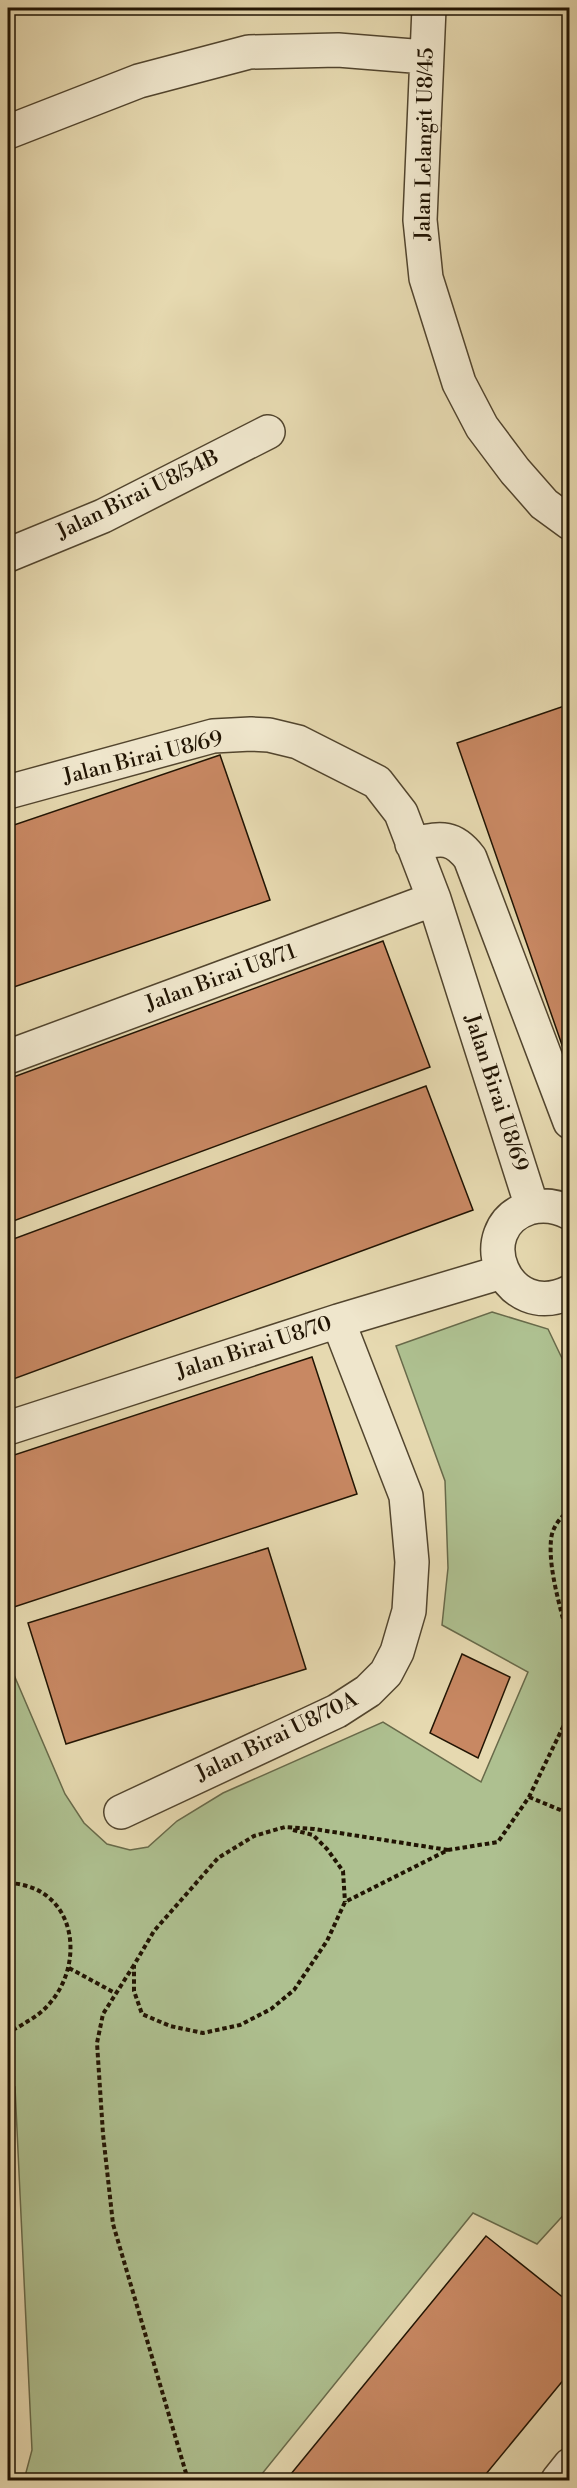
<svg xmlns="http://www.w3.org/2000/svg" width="577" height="2488" viewBox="0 0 577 2488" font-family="'Libre Bodoni',serif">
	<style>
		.green { fill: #aec090; stroke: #686a4a; stroke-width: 1.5 }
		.building { fill: #c88863; stroke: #211403; stroke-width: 1.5 }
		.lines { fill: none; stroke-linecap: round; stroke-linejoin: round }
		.minor-casing { stroke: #52452e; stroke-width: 36 }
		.path { stroke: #211403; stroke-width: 4; stroke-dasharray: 4.5 3; stroke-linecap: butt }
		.minor { stroke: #efe6cc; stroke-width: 33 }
		.labels { text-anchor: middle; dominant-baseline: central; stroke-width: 4.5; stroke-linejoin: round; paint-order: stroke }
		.street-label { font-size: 21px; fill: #211403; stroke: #efe6cc }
	</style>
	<rect width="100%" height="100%" fill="#e6d9b0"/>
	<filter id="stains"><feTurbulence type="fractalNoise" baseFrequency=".00333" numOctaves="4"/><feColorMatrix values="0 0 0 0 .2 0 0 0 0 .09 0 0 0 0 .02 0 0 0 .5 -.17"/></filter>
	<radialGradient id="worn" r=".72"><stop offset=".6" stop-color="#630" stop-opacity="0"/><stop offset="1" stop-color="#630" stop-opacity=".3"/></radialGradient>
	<path class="green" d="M492 1312 548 1329 569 1373V2209L537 2244 473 2213 257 2480H24L32 2450 15 2087 8 2086V1661L65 1794 84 1823 107 1844 130 1850 148 1847 177 1821 223 1793 383 1722 481 1782 528 1672 442 1625 448 1568 445 1481 396 1346Z"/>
	<path class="building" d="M570 704V1068L457 743Z
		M220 755 270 900 8 989V827Z
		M383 941 430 1067 8 1223V1079Z
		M426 1086 473 1210 8 1381V1241Z
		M312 1357 357 1494 8 1609V1457Z
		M268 1548 306 1669 66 1744 28 1623Z
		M462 1654 510 1677 478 1758 430 1733Z
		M486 2236 570 2303V2372L481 2480H286Z
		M8 2290 12 2411H8Z"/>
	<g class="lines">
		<defs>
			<path id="minor" d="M429 8 420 220 426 278 459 383 482 427 515 471 544 504 570 523
				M8 132 139 81 249 52 338 50 425 57
				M8 555 103 516 268 432
				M8 792 213 736 251 734 269 735 298 742 377 782 401 813 434 899 532 1207
				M412 844C439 839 452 834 470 858L570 1122
				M8 1057 434 899
				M570 1213C557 1206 543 1204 529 1208 468 1228 505 1324 570 1292
				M8 1428 338 1321 502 1272
				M121 1812 337 1711 368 1691 386 1673 397 1652 409 1611 412 1562 406 1496 338 1321
				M558 2480 570 2465"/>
		</defs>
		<use href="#minor" class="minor-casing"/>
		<path class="path" d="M570 1509C560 1518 552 1527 551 1540 548 1572 563 1615 570 1647
			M529 1797 570 1814
			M293 1830 313 1835 327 1849 343 1871 345 1902
			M448 1850 314 1829 285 1827 254 1836 218 1858 154 1931 134 1965V1991L142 2014 170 2026 203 2033 240 2025 271 2009 294 1990 327 1941 345 1902 448 1850 498 1842 529 1797 564 1725 570 1690
			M8 1883C86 1886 89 1987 28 2021 22 2025 15 2030 8 2031
			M134 1965 103 2014 97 2043 103 2134 113 2224 188 2480
			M69 1968 115 1993"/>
		<use href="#minor" class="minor"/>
	</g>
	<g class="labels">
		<g class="street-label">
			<text transform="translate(425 144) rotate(-89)">Jalan Lelangit U8/45</text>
			<text transform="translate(138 495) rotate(-26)">Jalan Birai U8/54B</text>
			<text transform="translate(143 758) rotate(-14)">Jalan Birai U8/69</text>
			<text transform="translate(221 978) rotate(-20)">Jalan Birai U8/71</text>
			<text transform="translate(496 1093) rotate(72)">Jalan Birai U8/69</text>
			<text transform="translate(254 1348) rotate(-18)">Jalan Birai U8/70</text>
			<text transform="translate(277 1737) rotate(-26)">Jalan Birai U8/70A</text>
		</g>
	</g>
	<rect width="577" height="2488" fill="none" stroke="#e6d9b0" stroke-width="30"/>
	<rect x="9" y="9" width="559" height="2470" fill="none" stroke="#211403" stroke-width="3"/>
	<rect x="15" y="15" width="547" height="2458" fill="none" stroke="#211403" stroke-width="1.5"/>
	<rect width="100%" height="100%" filter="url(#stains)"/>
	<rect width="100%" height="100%" fill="url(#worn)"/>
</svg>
